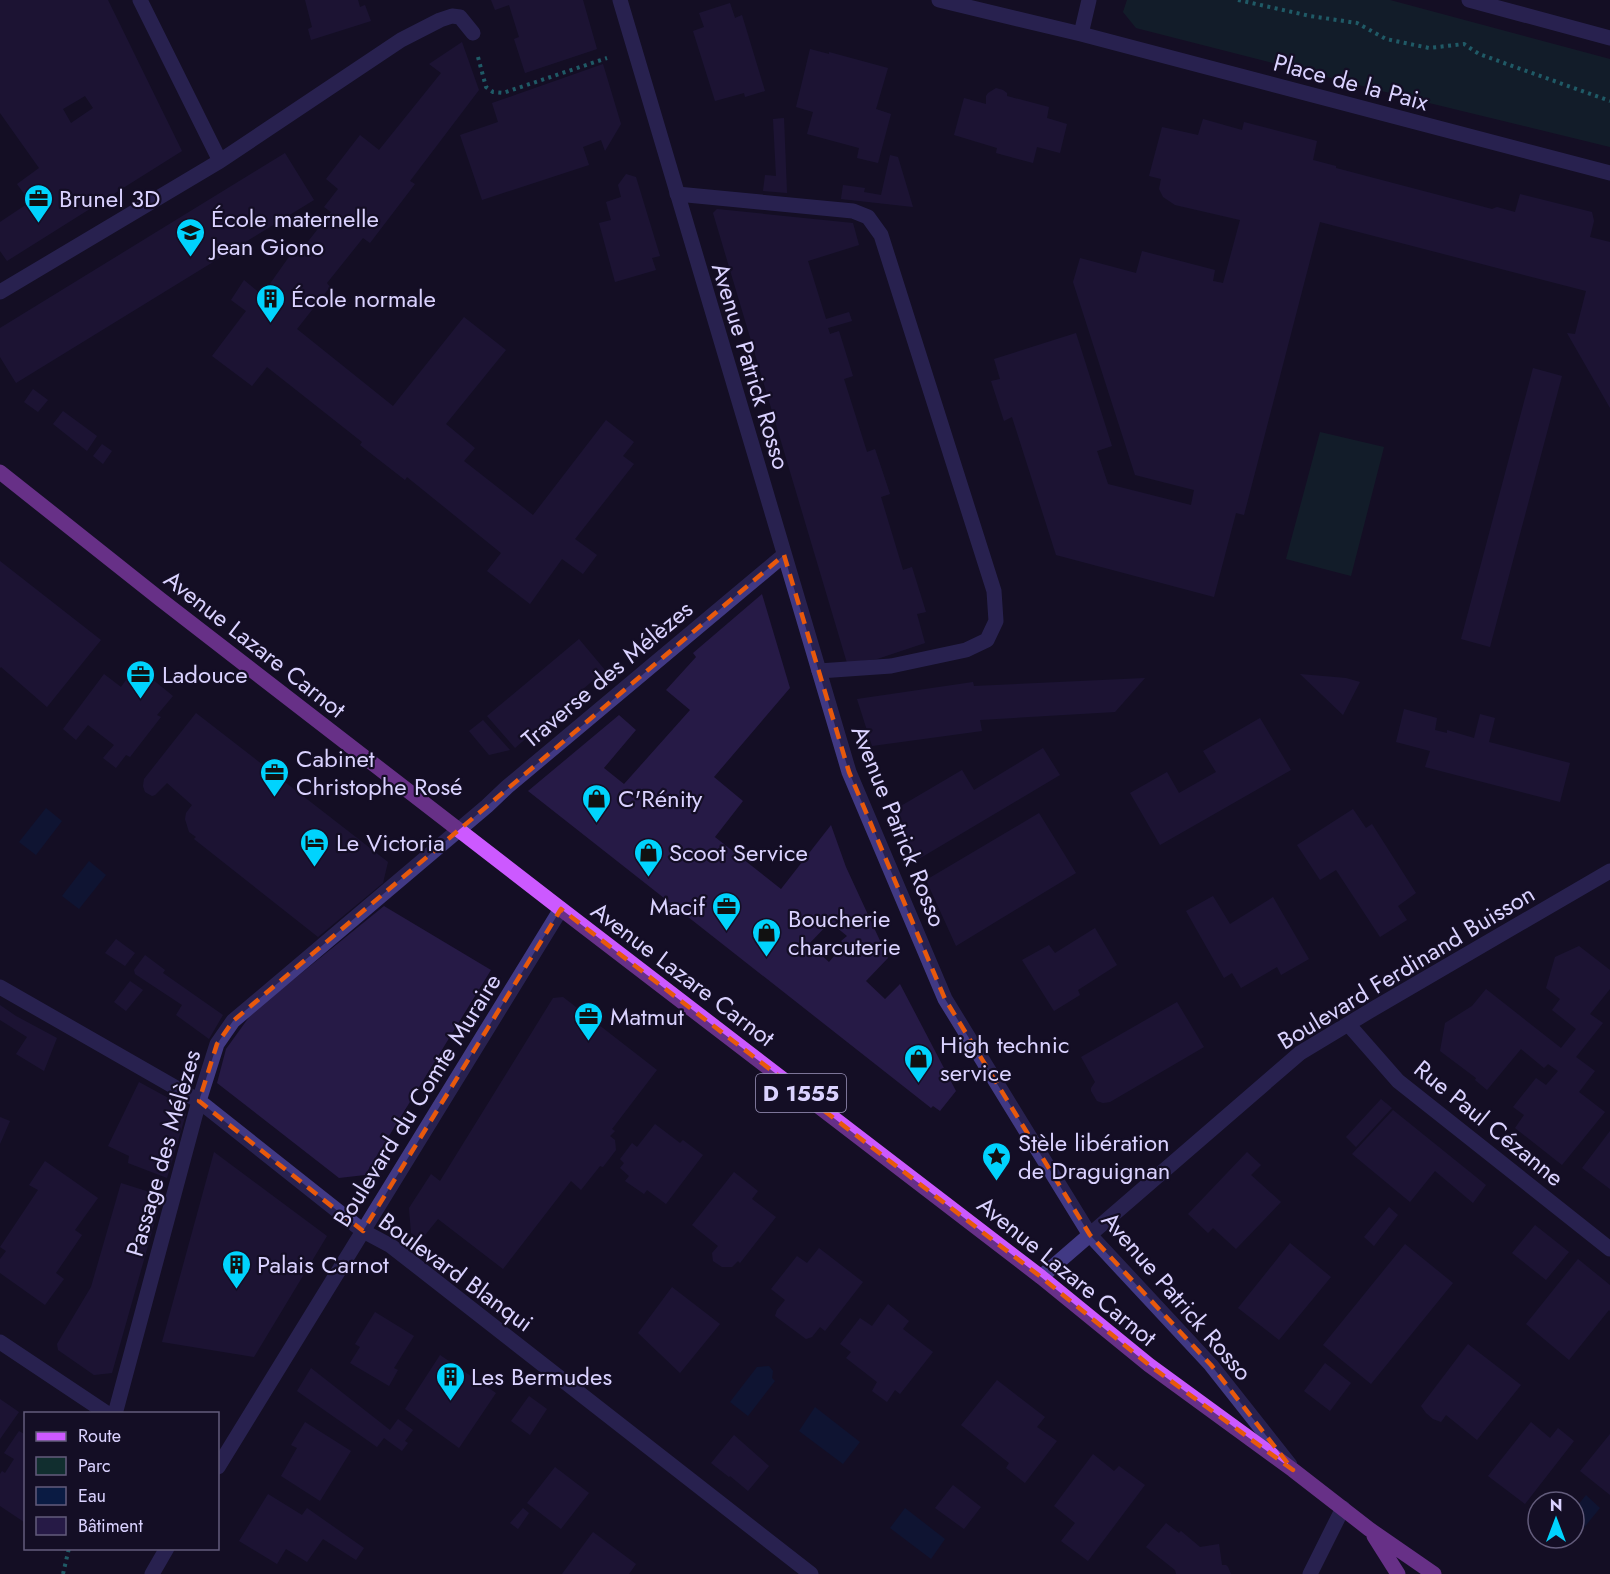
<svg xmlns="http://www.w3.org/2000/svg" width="1610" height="1574" viewBox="0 0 1610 1574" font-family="Jost,sans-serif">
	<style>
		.green { fill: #112e2f }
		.water { fill: #0a1b43 }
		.building { fill: #261a46; fill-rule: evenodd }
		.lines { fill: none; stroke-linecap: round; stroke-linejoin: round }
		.path { stroke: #2eb6b7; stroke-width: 4; stroke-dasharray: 3 4.5; stroke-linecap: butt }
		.service { stroke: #413984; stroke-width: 15 }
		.minor { stroke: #413984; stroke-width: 15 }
		.tertiary { stroke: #413984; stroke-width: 15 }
		.primary { stroke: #cc59ff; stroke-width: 15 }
		.marked { fill: none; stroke: #e8590c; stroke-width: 4.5; stroke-dasharray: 12 8; stroke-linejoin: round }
		.labels { text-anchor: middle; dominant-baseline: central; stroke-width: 4.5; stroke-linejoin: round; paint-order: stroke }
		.shield { fill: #140e25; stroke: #9f97be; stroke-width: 1.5 }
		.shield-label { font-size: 22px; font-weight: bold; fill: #dad2ff }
		.street-label { font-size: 24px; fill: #dad2ff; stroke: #140e25 }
		.poi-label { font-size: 24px; fill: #dad2ff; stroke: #140e25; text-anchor: start }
	</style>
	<rect width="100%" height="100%" fill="#140e25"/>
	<path class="green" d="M1127 0H1390L1610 59V147L1421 101 1136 28 1123 12Z
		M1320 432 1384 447 1351 576 1286 559Z"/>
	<path class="water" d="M46 808 62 821 36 855 19 842Z
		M89 861 106 875 79 909 62 896Z
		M769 1366 773 1371 772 1378 775 1381 748 1416 730 1402 757 1367Z
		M815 1407 860 1442 843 1464 799 1431Z
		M1586 1495 1600 1508 1574 1540 1572 1538H1574V1510Z
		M905 1508 945 1539 931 1559 890 1528Z"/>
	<path class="building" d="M0 0H108L182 151 7 261 0 251V222L30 202 17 184 39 168 0 113ZM85 96 93 108 71 123 63 109Z
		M305 0H358L360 7 365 5 371 21 311 40 308 29 312 27Z
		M491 0H583L597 49 525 73 514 39 519 37 509 5 495 10Z
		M730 3 735 18 742 15 765 91 745 97 744 93 715 101 693 31 704 27 699 13Z
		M462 42 479 90 410 181 415 184 370 243 363 238 327 283 330 287 297 329 393 406 464 317 506 350 446 424 475 448 464 461 533 515 606 420 634 442 623 456 634 464 575 539 597 555 583 574 562 559 530 604 487 571 501 553 407 477 405 480 360 445 362 442 267 367 252 386 212 356 246 311 231 300 244 280 262 295 291 254 296 257 331 212 324 207 338 189 326 179 360 135 379 150 441 73 429 64Z
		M810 49 829 54V52L888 68 876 109 891 114 878 163 857 158 859 148 807 134 813 112 796 107Z
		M603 64 621 124 605 151 601 140 583 147 589 165 482 200 460 135 498 122 492 103Z
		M996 88 1003 90 1007 93V96L1049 107 1047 118 1067 124 1060 153 1037 147 1033 163 996 153 997 148 954 135 964 98 986 104V96L988 93Z
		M784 118 787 193 763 191 765 175 776 176 773 119Z
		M1203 119 1242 130 1244 122 1317 141 1313 160 1336 166V168L1492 209 1497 207 1515 212 1520 194 1592 212 1594 221 1590 237 1610 242V408L1567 333 1575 334 1586 291 1320 222 1244 515 1236 513 1214 597 1056 555 1012 417 1004 421 991 381 1000 379 994 359 1076 333 1112 446 1097 451 1108 484 1191 505 1194 490 1135 475 1073 282 1080 258 1136 273 1142 251 1215 270 1213 281 1223 283 1240 220 1175 205 1163 197 1159 189 1161 179 1149 176 1162 127 1198 135Z
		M285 153 314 200 16 383 0 357V328Z
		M890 155 898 157 913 207 841 199 843 185 865 188 864 192 881 195Z
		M626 174 636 177 660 256 652 258 656 270 615 282 599 223 611 220 606 202 621 197 618 185Z
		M717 209 853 223 859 245 808 261 826 319 849 312 852 321 828 328 830 334 839 331 853 376 844 379 867 452 875 449 890 494 881 497 903 570 912 567 926 612 917 614 925 643 877 659 847 663 713 213Z
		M1533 368 1562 376 1490 647 1461 639Z
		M33 389 48 400 38 412 24 402Z
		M63 411 97 436 87 451 53 424Z
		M102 444 112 451 103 464 93 456Z
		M0 561 101 640 47 707 1 667 0 668Z
		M762 594 790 688 714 777 743 801 715 837 781 889 831 825 846 867 888 958 866 981 885 999 900 984 956 1091 940 1111 933 1106 931 1108 528 791 619 715 636 730 604 768 624 784 690 710 666 690 696 657 693 653ZM830 922 847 936 841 941 844 944 829 962 809 944Z
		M579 639 605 670 515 748 487 716Z
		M136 666 173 696 157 715 161 717 130 757 126 755 116 768 103 758 114 745 88 725 76 740 63 729 104 674 121 687Z
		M1300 674 1346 678 1360 682 1343 715Z
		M1145 678 1115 712 980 720 982 731 872 746 857 699 973 682 974 686Z
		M1404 709 1437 718 1435 730 1447 733V730L1474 738 1480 714 1495 718 1489 742 1570 763 1560 802 1425 767 1430 751 1396 742Z
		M196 713 388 862 383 883 318 937 194 839 196 837 189 832 185 819 186 813 192 805 167 783 155 795 152 796 145 792 143 786 144 779Z
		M1260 718 1291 770 1160 845 1130 793 1167 772 1179 793 1216 772 1203 751Z
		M483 720 510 750 489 755 469 731Z
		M1043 748 1060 775 917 860 894 810 962 770 974 790Z
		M1353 809 1366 828 1372 824 1416 893 1398 906 1407 920 1380 937 1336 870 1320 880 1297 845Z
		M1039 813 1076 873 956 946 926 880Z
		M1213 896 1230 924 1273 897 1309 959 1281 975 1277 967 1241 988 1232 973 1224 978 1186 911Z
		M384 906 491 970 365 1175 339 1178 217 1083 226 1049 252 1013Z
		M1095 928 1117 965 1078 990 1080 995 1054 1011 1022 960 1049 945 1055 953Z
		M116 939 135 953 125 966 105 953Z
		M1579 946 1610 970V989L1590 1014 1603 1023 1576 1057 1595 1071 1579 1092 1605 1112 1562 1165 1515 1128 1524 1115 1513 1107 1536 1078 1546 1085 1558 1071 1548 1064 1544 1068 1521 1049 1487 1090 1475 1080 1476 1078 1440 1051 1445 1023 1472 1006 1486 989 1561 1048 1576 1029 1552 1010 1560 999 1546 988 1555 957Z
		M145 955 165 970 163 973 223 1015 209 1039 176 1015 182 1005 135 974 134 970Z
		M130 981 143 990 126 1011 114 1002Z
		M563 997 657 1070 612 1129 615 1131 610 1136 615 1140 616 1150 603 1167 600 1166 581 1190 571 1181 503 1269 438 1219 421 1240 411 1233 409 1208 431 1174 440 1181 553 998Z
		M1177 1002 1204 1047 1110 1102 1103 1103 1097 1101 1091 1091V1088L1095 1082 1081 1057Z
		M0 1005 16 1016 57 1038 44 1071 16 1054 27 1037 0 1020Z
		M139 1082 172 1100 186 1114 167 1178 128 1163 129 1156 108 1146Z
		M1381 1099 1392 1108 1356 1147 1346 1137Z
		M1393 1110 1486 1185 1473 1203 1435 1171 1410 1202 1352 1154Z
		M0 1117 10 1121 0 1144Z
		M655 1124 680 1143 683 1140 703 1155 666 1204 647 1190 644 1194 625 1181 629 1176 620 1168 624 1163 620 1159 632 1143 637 1147Z
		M1610 1131V1189L1582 1168Z
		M214 1152 327 1236 254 1357 162 1342Z
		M1247 1152 1261 1165 1251 1175 1281 1202 1236 1249 1213 1228 1208 1233 1188 1214Z
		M45 1161 98 1198 75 1230 82 1235 56 1273 64 1279 45 1305 0 1273V1259L6 1251 0 1247 38 1190 29 1185Z
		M734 1172 758 1191 752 1199 776 1217 740 1263 738 1261 732 1267H722L713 1261 712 1253 718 1246 692 1225Z
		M121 1183 162 1196 112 1373 94 1375 58 1350 57 1344 91 1287Z
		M1389 1207 1398 1215 1374 1246 1364 1237Z
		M1535 1225 1569 1252 1546 1280 1512 1253Z
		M1290 1243 1331 1277 1279 1340 1238 1308Z
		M1405 1244 1453 1283 1371 1384 1323 1345Z
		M819 1248 863 1282 825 1331 820 1327 812 1337 806 1339 775 1316 777 1310 785 1300 771 1289 797 1256 807 1263Z
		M1578 1259 1610 1285V1311L1609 1310 1569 1360 1526 1324Z
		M672 1287 720 1324 680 1373 638 1333Z
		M888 1304 909 1321 903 1329 933 1352 900 1394 895 1390 887 1402 872 1391 877 1382 846 1358 851 1352 840 1344 860 1318 872 1326Z
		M375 1312 414 1336 394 1368 398 1370 389 1386 350 1363 360 1347 355 1344Z
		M1468 1344 1521 1385 1477 1440 1446 1415 1441 1422 1433 1419 1426 1413 1421 1406Z
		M440 1355 496 1393 459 1448 405 1409Z
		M1325 1363 1351 1383 1330 1411 1304 1391Z
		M311 1368 390 1430 398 1419 413 1430 405 1441 408 1443 402 1451 384 1438 377 1447 297 1391Z
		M997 1380 1045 1417 1037 1427 1057 1441 1025 1483 1006 1468 1009 1463 961 1425Z
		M529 1396 547 1409 530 1435 511 1421Z
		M0 1399 19 1412 0 1439Z
		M305 1422 351 1451 320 1501 281 1476 297 1448 291 1445Z
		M1531 1422 1550 1438 1558 1428 1574 1441 1525 1504 1488 1476Z
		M19 1431 26 1435V1520L24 1522 0 1506V1474L2 1471 5 1473 14 1459 4 1453Z
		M1610 1434V1495L1580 1471Z
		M734 1435 769 1466 748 1491 730 1476 729 1477 711 1463Z
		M1093 1454 1114 1471 1119 1466 1145 1485 1088 1561 1061 1541 1075 1523 1054 1506Z
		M555 1467 589 1493 561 1529 527 1503Z
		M953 1485 981 1507 964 1529 935 1508Z
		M268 1494 302 1515 307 1508 364 1548 356 1560 323 1539 307 1562 286 1549 277 1564 239 1541Z
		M523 1508 529 1513 518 1529 510 1523Z
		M1538 1508V1529L1528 1521Z
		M1166 1523 1179 1533 1181 1531 1200 1547 1219 1544 1222 1565H1226L1228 1567 1231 1574H1176L1175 1570 1146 1547Z
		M593 1532 636 1564 629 1574H562Z"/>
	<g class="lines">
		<path class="path" d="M1238 0 1310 16 1357 23 1386 39 1429 48 1464 44 1479 54 1610 101
			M478 57 486 87 493 92 503 93 607 58
			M63 1574 69 1548"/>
		<path class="service" d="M677 194 853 211 868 217 881 235 994 591 996 621 987 640 966 650 891 666 819 671"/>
		<path class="minor" d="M620 0 849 772 945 999 1090 1235 1211 1365 1290 1465
			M939 0 1081 34 1610 173
			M1469 0 1610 38
			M1081 34 1089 0
			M220 161 401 40 440 20 452 16 460 17 473 33
			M0 292 220 161 140 0
			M0 987 199 1101 363 1231 391 1246 811 1574
			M1348 1024 1398 1081 1610 1249
			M1041 1277 1300 1053 1373 1009 1610 871
			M0 1342 108 1414
			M115 1414 199 1101 217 1044 233 1021 487 806 507 787 784 555
			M1310 1574 1343 1508"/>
		<path class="tertiary" d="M218 1467 561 909
			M152 1574 167 1548"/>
		<path class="primary" d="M0 472 160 599 561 909 1041 1277 1149 1365 1293 1470 1369 1529 1434 1574
			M1374 1536 1398 1574"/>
	</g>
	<path d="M0 0H1610V1574H0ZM784 555 849 772 945 999 1090 1235 1211 1365 1293 1470 1149 1365 1041 1277 561 909 363 1231 199 1101 217 1044 233 1021Z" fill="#140e25" fill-opacity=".55" fill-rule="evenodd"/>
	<path class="marked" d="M784 555 849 772 945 999 1090 1235 1211 1365 1293 1470 1149 1365 1041 1277 561 909 363 1231 199 1101 217 1044 233 1021Z"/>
	<defs>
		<symbol id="office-pin" viewBox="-11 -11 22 30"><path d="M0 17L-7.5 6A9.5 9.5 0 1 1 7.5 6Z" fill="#00d3fd" stroke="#140e25"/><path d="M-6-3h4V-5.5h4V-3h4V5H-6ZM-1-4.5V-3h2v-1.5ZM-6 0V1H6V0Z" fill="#111"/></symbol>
		<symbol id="school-pin" viewBox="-11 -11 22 30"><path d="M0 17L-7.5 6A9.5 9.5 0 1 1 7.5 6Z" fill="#00d3fd" stroke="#140e25"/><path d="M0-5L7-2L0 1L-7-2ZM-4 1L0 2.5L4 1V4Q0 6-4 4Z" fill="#111"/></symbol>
		<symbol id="building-pin" viewBox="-11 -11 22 30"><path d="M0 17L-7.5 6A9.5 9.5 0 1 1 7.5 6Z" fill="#00d3fd" stroke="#140e25"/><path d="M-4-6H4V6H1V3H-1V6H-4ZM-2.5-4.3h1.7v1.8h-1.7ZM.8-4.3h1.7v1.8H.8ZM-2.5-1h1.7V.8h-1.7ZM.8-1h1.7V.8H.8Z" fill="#111"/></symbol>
		<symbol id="shop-pin" viewBox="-11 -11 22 30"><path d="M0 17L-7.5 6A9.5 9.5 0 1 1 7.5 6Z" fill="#00d3fd" stroke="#140e25"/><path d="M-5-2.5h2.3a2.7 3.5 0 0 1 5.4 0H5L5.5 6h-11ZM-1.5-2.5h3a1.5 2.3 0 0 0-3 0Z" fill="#111"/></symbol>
		<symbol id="hotel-pin" viewBox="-11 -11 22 30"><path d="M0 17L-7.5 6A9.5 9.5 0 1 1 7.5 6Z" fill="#00d3fd" stroke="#140e25"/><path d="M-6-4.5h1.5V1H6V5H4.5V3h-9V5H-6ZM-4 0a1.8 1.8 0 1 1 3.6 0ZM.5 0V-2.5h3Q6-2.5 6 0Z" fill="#111"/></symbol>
		<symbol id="sight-pin" viewBox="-11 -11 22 30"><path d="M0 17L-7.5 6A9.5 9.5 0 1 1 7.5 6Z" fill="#00d3fd" stroke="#140e25"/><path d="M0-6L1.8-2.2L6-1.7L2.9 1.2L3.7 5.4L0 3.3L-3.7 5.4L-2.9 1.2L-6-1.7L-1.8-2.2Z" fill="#111"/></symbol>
	</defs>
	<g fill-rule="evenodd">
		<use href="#office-pin" x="22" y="182" width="33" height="45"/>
		<use href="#school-pin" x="174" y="216" width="33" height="45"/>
		<use href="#building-pin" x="254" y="282" width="33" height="45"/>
		<use href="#office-pin" x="124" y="658" width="33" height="45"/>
		<use href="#office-pin" x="258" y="756" width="33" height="45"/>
		<use href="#shop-pin" x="580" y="782" width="33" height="45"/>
		<use href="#hotel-pin" x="298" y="826" width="33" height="45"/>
		<use href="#shop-pin" x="632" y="836" width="33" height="45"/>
		<use href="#office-pin" x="710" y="890" width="33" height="45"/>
		<use href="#shop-pin" x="750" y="916" width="33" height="45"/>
		<use href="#office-pin" x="572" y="1000" width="33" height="45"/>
		<use href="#shop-pin" x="902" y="1042" width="33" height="45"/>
		<use href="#sight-pin" x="980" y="1140" width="33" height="45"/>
		<use href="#building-pin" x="220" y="1248" width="33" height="45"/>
		<use href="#building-pin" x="434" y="1360" width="33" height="45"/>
	</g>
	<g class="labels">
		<rect class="shield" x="756" y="1074" width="90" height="38" rx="4.5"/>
		<g class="shield-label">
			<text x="801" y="1093">D 1555</text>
		</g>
		<g class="street-label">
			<text transform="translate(1351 82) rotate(15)">Place de la Paix</text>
			<text transform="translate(751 366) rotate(73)">Avenue Patrick Rosso</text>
			<text transform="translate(255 644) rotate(38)">Avenue Lazare Carnot</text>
			<text transform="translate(607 674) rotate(-40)">Traverse des Mélèzes</text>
			<text transform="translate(899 826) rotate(68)">Avenue Patrick Rosso</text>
			<text transform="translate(1406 967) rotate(-31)">Boulevard Ferdinand Buisson</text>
			<text transform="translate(683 974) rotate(37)">Avenue Lazare Carnot</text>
			<text transform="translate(417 1100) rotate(-58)">Boulevard du Comte Muraire</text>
			<text transform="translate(1489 1123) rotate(39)">Rue Paul Cézanne</text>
			<text transform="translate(163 1153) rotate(-74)">Passage des Mélèzes</text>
			<text transform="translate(1067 1271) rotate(39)">Avenue Lazare Carnot</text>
			<text transform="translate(456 1272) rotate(36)">Boulevard Blanqui</text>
			<text transform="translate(1177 1296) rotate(49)">Avenue Patrick Rosso</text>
		</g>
		<g class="poi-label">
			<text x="59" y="198">Brunel 3D</text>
			<text x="211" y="218">École maternelle<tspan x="211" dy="28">Jean Giono</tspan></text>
			<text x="291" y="298">École normale</text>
			<text x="162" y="674">Ladouce</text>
			<text x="296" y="758">Cabinet<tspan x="296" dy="28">Christophe Rosé</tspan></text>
			<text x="618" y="798">C'Rénity</text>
			<text x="336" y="842">Le Victoria</text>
			<text x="669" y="852">Scoot Service</text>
			<text x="705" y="906" text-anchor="end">Macif</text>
			<text x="788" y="918">Boucherie<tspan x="788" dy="28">charcuterie</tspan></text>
			<text x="610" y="1016">Matmut</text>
			<text x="940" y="1044">High technic<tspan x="940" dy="28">service</tspan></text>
			<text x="1018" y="1142">Stèle libération<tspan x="1018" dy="28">de Draguignan</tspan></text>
			<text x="257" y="1264">Palais Carnot</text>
			<text x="471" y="1376">Les Bermudes</text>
		</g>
	</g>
	<rect x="24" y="1412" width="195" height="138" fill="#140e25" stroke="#635c7c" stroke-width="1.5"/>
	<rect x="36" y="1432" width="30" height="9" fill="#cc59ff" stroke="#635c7c" stroke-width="1.5"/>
	<text x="78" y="1442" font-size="18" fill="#dad2ff">Route</text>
	<rect x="36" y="1457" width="30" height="18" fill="#112e2f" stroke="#635c7c" stroke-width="1.5"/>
	<text x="78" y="1472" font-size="18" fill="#dad2ff">Parc</text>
	<rect x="36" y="1487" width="30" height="18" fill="#0a1b43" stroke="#635c7c" stroke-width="1.5"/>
	<text x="78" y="1502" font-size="18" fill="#dad2ff">Eau</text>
	<rect x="36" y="1517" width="30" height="18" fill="#261a46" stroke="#635c7c" stroke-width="1.5"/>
	<text x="78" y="1532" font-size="18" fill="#dad2ff">Bâtiment</text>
	<g transform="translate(1556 1520)"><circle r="28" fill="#140e25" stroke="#635c7c" stroke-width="1.5"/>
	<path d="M0-4.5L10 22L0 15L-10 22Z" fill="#00d3fd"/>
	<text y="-9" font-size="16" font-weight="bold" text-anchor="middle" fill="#dad2ff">N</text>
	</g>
</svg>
